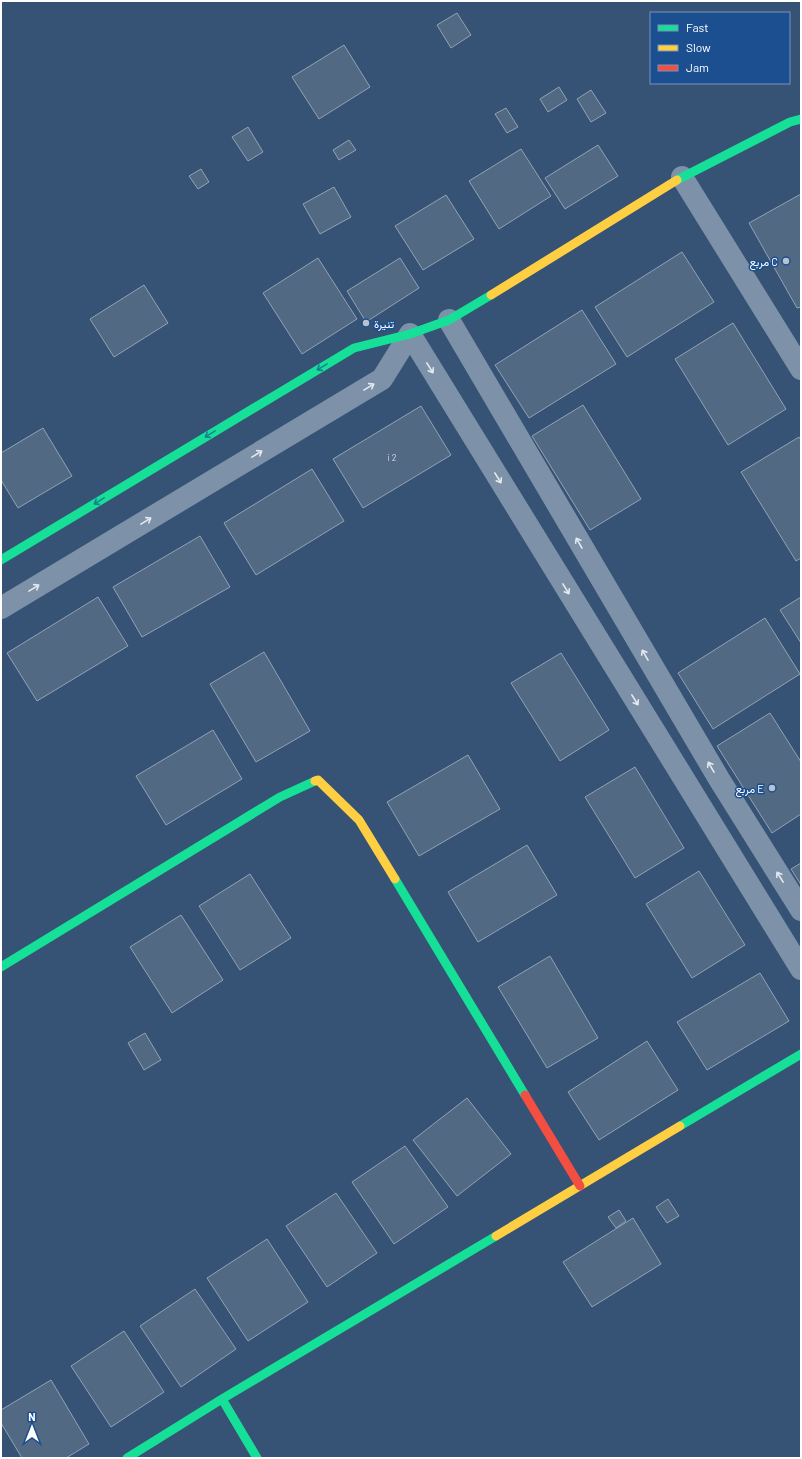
<svg xmlns="http://www.w3.org/2000/svg" width="802" height="1459" viewBox="0 0 802 1459" font-family="Barlow,Vazirmatn,sans-serif">
	<style>
		.building { fill: #526984; stroke: #92a2b6 }
		.lines { fill: none; stroke-linecap: round; stroke-linejoin: round }
		.street { stroke: #7d92a8; stroke-width: 22 }
		.fast { stroke: #16e098; stroke-width: 9 }
		.slow { stroke: #ffcf43; stroke-width: 9 }
		.jam { stroke: #f24e42; stroke-width: 9 }
		.oneway { stroke: #198292 }
		.oneway2 { stroke: #e5e9ee }
		.poi-dot { fill: #b9c2ce; stroke: #1b4f8f; stroke-width: 1.5 }
		.labels { text-anchor: middle; dominant-baseline: central; stroke-width: 3; stroke-linejoin: round; paint-order: stroke }
		.number-label { font-size: 9px; fill: #d4dae0 }
		.poi-label { font-size: 11px; fill: #fff; stroke: #1b4f8f; text-anchor: end }
	</style>
	<rect width="100%" height="100%" fill="#365274"/>
	<path class="building" d="M457 13 471 35 451 48 437 25Z
		M344 45 370 87 319 119 292 77Z
		M559 87 567 100 548 112 540 99Z
		M591 90 606 113 591 122 577 99Z
		M506 108 518 127 507 133 495 114Z
		M248 127 263 152 248 161 232 137Z
		M349 140 356 150 339 160 333 150Z
		M598 145 618 176 565 209 545 178Z
		M521 149 551 196 499 229 469 181Z
		M201 169 209 182 198 189 189 176Z
		M334 187 351 217 320 234 303 204Z
		M801 194V307L797 308 749 223Z
		M446 195 474 239 423 270 395 226Z
		M682 252 714 302 627 357 595 307Z
		M318 258 357 319 302 354 263 293Z
		M400 258 419 288 366 322 347 291Z
		M144 285 168 323 114 357 90 319Z
		M582 310 616 364 529 418 495 365Z
		M733 323 786 409 728 445 675 359Z
		M583 405 641 499 590 530 532 436Z
		M421 406 451 455 363 508 333 459Z
		M43 428 72 476 18 508 1 480V453Z
		M799 437 801 440V558L796 561 741 472Z
		M312 469 344 521 256 575 224 523Z
		M200 536 230 587 142 637 113 587Z
		M98 597 128 646 37 701 7 653Z
		M801 597V643L780 610Z
		M765 618 800 674 713 729 678 673Z
		M264 652 310 731 256 762 210 684Z
		M561 653 609 730 560 761 511 683Z
		M770 713 801 762V814L772 833 717 746Z
		M213 730 242 779 166 825 136 776Z
		M468 755 500 809 419 856 387 802Z
		M635 767 684 848 635 878 585 797Z
		M527 845 557 895 478 942 448 892Z
		M801 863V885L791 869Z
		M699 871 745 945 692 978 646 904Z
		M250 874 291 938 240 970 199 906Z
		M181 915 223 980 172 1013 130 947Z
		M550 956 598 1038 547 1068 498 987Z
		M760 973 789 1021 707 1070 677 1022Z
		M145 1033 161 1060 144 1070 128 1043Z
		M647 1041 678 1090 599 1140 568 1092Z
		M467 1098 511 1154 457 1196 413 1140Z
		M405 1146 448 1207 394 1244 352 1182Z
		M336 1193 377 1253 327 1287 286 1226Z
		M668 1199 679 1216 667 1223 656 1207Z
		M619 1210 626 1221 616 1228 608 1217Z
		M633 1218 661 1264 592 1307 563 1262Z
		M267 1239 308 1302 248 1341 207 1278Z
		M195 1289 236 1349 181 1387 140 1326Z
		M124 1331 164 1392 111 1427 71 1366Z
		M51 1380 89 1444 66 1458H22L1 1423V1410Z"/>
	<g class="lines">
		<path class="street" d="M682 177 801 369
			M449 320 719 779 801 910
			M1 608 382 379 410 334 801 969"/>
		<path class="fast" d="M677 180 790 122 801 119
			M1 560 354 348 410 334 449 320 491 295
			M395 879 525 1095
			M1 967 280 797 315 781
			M680 1126 801 1054
			M222 1399 257 1458
			M127 1458 222 1399 496 1236"/>
		<path class="slow" d="M491 295 677 180
			M315 781 318 780 359 820 395 879
			M496 1236 680 1126"/>
		<path class="jam" d="M525 1095 580 1186"/>
	</g>
	<defs><path id="oneway-shaft" d="M-6 0H5M1.5-3L5.5 0L1.5 3" fill="none" stroke-width="1.6" stroke-linecap="round" stroke-linejoin="round"/></defs>
	<g class="oneway">
		<use href="#oneway-shaft" transform="translate(322 367) rotate(149)"/>
		<use href="#oneway-shaft" transform="translate(210 434) rotate(149)"/>
		<use href="#oneway-shaft" transform="translate(99 501) rotate(149)"/>
	</g>
	<g class="oneway2">
		<use href="#oneway-shaft" transform="translate(430 368) rotate(58)"/>
		<use href="#oneway-shaft" transform="translate(369 387) rotate(-31)"/>
		<use href="#oneway-shaft" transform="translate(257 454) rotate(-31)"/>
		<use href="#oneway-shaft" transform="translate(498 478) rotate(58)"/>
		<use href="#oneway-shaft" transform="translate(146 521) rotate(-31)"/>
		<use href="#oneway-shaft" transform="translate(579 543) rotate(-120)"/>
		<use href="#oneway-shaft" transform="translate(34 588) rotate(-31)"/>
		<use href="#oneway-shaft" transform="translate(566 589) rotate(58)"/>
		<use href="#oneway-shaft" transform="translate(645 655) rotate(-120)"/>
		<use href="#oneway-shaft" transform="translate(635 700) rotate(58)"/>
		<use href="#oneway-shaft" transform="translate(711 767) rotate(-120)"/>
		<use href="#oneway-shaft" transform="translate(780 877) rotate(-122)"/>
	</g>
	<g class="poi-dot">
		<circle cx="786" cy="261" r="4"/>
		<circle cx="366" cy="323" r="4"/>
		<circle cx="772" cy="788" r="4"/>
	</g>
	<g class="labels">
		<g class="number-label">
			<text x="392" y="457">i 2</text>
		</g>
		<g class="poi-label">
			<text x="778" y="261">مربع C</text>
			<text x="374" y="323" text-anchor="start">تنيرة</text>
			<text x="764" y="788">مربع E</text>
		</g>
	</g>
	<rect width="802" height="1459" fill="none" stroke="#ffffff" stroke-width="4"/>
	<rect x="650" y="12" width="140" height="72" fill="#1b4f8f" stroke="#7695bc"/>
	<rect x="658" y="25" width="20" height="6" fill="#16e098" stroke="#7695bc"/>
	<text x="686" y="32" font-size="12" fill="#ffffff">Fast</text>
	<rect x="658" y="45" width="20" height="6" fill="#ffcf43" stroke="#7695bc"/>
	<text x="686" y="52" font-size="12" fill="#ffffff">Slow</text>
	<rect x="658" y="65" width="20" height="6" fill="#f24e42" stroke="#7695bc"/>
	<text x="686" y="72" font-size="12" fill="#ffffff">Jam</text>
	<g transform="translate(32 1427)" stroke="#1b4f8f" stroke-width="3" paint-order="stroke">
	<path d="M0-3L7 15L0 10L-7 15Z" fill="#ffffff"/>
	<text y="-6" font-size="11" font-weight="bold" text-anchor="middle" fill="#ffffff">N</text>
	</g>
</svg>
